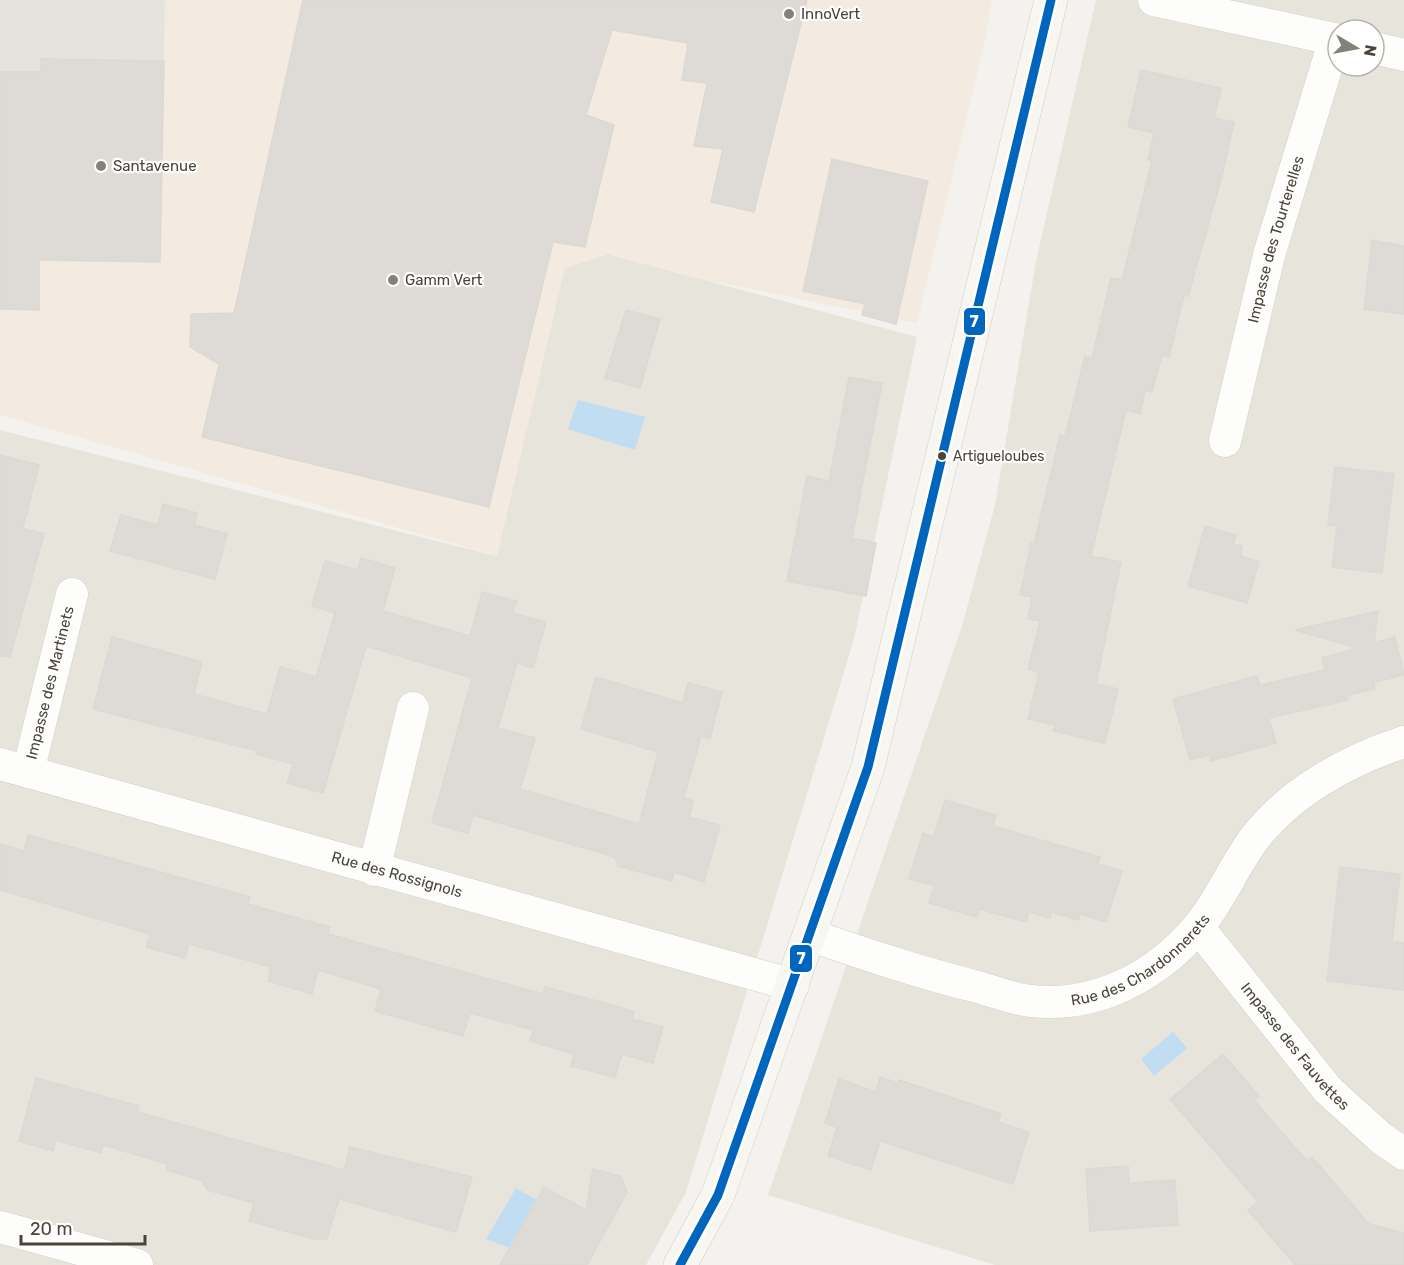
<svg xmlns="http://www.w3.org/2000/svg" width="1404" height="1265" viewBox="0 0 1404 1265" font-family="Rubik,sans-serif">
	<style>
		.residential { fill: #e7e4dc; fill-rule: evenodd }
		.commercial { fill: #f3ebdf }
		.parking { fill: #e6e3df }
		.water { fill: #c0ddf1 }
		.building { fill: #dedbd6; stroke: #dcd9d4; stroke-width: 1.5 }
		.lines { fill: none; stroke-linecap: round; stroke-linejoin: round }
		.street-casing { stroke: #d2d0cb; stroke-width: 33 }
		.secondary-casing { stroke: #d3cfc5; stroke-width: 34 }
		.street { stroke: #fdfdfc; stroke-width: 32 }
		.secondary { stroke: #f7f6f1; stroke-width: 33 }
		.bus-1-casing { stroke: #fff; stroke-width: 14 }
		.bus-1 { stroke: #0065bd; stroke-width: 9 }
		.poi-dot { fill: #868178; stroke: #fff; stroke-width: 2 }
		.bus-dot { fill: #4b4439; stroke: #fff; stroke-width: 2 }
		.labels { text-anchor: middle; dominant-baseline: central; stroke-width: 4.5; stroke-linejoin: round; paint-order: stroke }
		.bus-label { font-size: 14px; fill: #4b4439; stroke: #fff; text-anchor: start }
		.poi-label { font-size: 15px; fill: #4b4439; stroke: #fff; text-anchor: start }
		.street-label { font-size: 15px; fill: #4b4439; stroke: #fff }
		.line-badge { stroke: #fff; stroke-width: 2 }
		.badge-label { font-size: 16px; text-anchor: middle; font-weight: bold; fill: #fff }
	</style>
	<rect width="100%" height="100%" fill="#f4f2ee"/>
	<path class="residential" d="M1096 0H1404V1265H995L768 1195 962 626 995 505 1036 261ZM1338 30H1374V66H1338Z
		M608 254 917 337 854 639 686 1192 646 1265H0V430L496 556 564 268Z"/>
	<path class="commercial" d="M0 0H992L986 37 917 323 695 278 608 254 565 268 497 556 0 415Z"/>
	<path class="parking" d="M0 0H165L164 61 42 59 41 72H0Z"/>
	<path class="water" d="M578 400 645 417 635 450 568 429Z
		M1173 1032 1187 1048 1154 1076 1141 1059Z
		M516 1188 537 1200 509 1248 486 1239Z"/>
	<path class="building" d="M303 0H807L754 212 711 202 723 149 694 146 707 83 682 80 688 43 612 30 586 115 614 125 585 247 553 242 489 507 202 437 219 364 190 347 191 314 234 313Z
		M41 59 164 61 160 262 39 260V310L0 309V72H41Z
		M1141 70 1221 88 1214 118 1234 122 1222 176 1188 296 1184 295 1169 357 1162 355 1152 392 1145 391 1140 414 1126 410 1091 556 1121 562 1096 684 1118 689 1105 743 1053 731 1055 725 1028 719 1039 672 1028 669 1040 621 1028 619 1032 597 1020 595 1031 543 1034 544 1060 435 1065 437 1085 356 1092 358 1111 278 1122 280 1152 161 1148 160 1154 133 1128 127Z
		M832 159 928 181 896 324 862 315 865 304 803 291Z
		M1372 240 1404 246V314L1364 309Z
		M626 310 660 319 640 388 605 378Z
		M849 377 882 383 852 538 876 543 866 596 787 581 807 476 829 481Z
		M0 455 39 465 23 528 44 534 10 657 0 656Z
		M1335 467 1394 474 1382 573 1332 567 1337 526 1328 525Z
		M163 504 197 513 194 525 227 534 215 579 110 551 121 515 158 525Z
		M1205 526 1236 535 1233 544 1242 546 1240 556 1259 562 1247 603 1188 586Z
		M361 558 395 568 383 611 470 636 482 592 517 601 513 613 546 622 533 668 517 663 498 728 535 738 520 789 639 824 658 752 581 729 596 677 683 703 688 683 722 692 710 739 701 736 684 798 693 801 689 817 720 825 704 882 674 872 672 881 618 866 615 857 473 815 468 833 432 823 472 678 366 646 323 793 287 783 293 764 256 754 257 751 93 709 112 637 202 662 194 694 267 714 280 667 316 677 335 613 312 606 325 561 358 570Z
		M1378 611 1374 643 1395 637 1404 675 1374 682 1375 689 1347 695 1348 700 1269 718 1276 743 1211 761 1209 755 1190 760 1173 699 1257 676 1260 685 1325 670 1322 658 1358 648 1295 630Z
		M945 800 996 815 993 826 1100 857 1098 864 1122 871 1106 922 1080 914 1079 920 1051 912 1050 918 1029 912 1026 922 979 909 977 917 929 903 934 885 909 879 923 833 934 837Z
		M28 835 250 897 248 904 330 927 328 934 543 994 545 987 634 1011 632 1019 663 1027 653 1063 622 1054 615 1077 571 1066 574 1054 530 1041 533 1030 470 1013 463 1036 375 1011 381 989 318 970 312 994 268 981 271 967 189 944 185 958 146 947 150 934 0 890V844L24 851Z
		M1340 867 1400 874 1392 942 1404 943V990L1327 981Z
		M1223 1054 1259 1096 1254 1100 1276 1126 1307 1161 1312 1157 1369 1224 1404 1233V1265H1295L1248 1210 1258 1202 1170 1099Z
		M880 1077 898 1083 899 1080 1001 1114 998 1122 1029 1132 1013 1184 880 1141 871 1170 828 1156 837 1127 825 1123 839 1079 876 1092Z
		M36 1078 139 1106 137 1112 344 1170 350 1147 472 1177 456 1232 339 1199 327 1239H314L249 1221 254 1203 208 1190 201 1180 166 1170 168 1164 103 1145 101 1153 56 1140 53 1151 19 1141Z
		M1128 1166 1129 1183 1175 1180 1178 1225 1090 1231 1086 1169Z
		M593 1169 620 1176 627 1192 587 1265H500L544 1187 586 1210Z"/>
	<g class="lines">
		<defs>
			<g id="street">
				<path d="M1154 0 1338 40"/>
				<path d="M1374 48 1404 55"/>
				<path id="s1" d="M1225 441 1269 255 1335 39"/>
				<path id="s2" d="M0 764 793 985"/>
				<path id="s3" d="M28 772 72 594"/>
				<path d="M374 870 413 708"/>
				<path id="s4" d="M1198 927 1328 1090 1381 1138 1404 1154"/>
				<path id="s5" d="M809 935C865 954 921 973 978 987 995 992 1013 999 1031 1001 1096 1008 1156 977 1198 927 1220 901 1233 867 1254 839 1290 792 1348 760 1404 742"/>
				<path d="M0 1227 137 1265"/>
			</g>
			<path id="secondary" d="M680 1265 718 1195 868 767 1051 0"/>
		</defs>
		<use href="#street" class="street-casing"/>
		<use href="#secondary" class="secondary-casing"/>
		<use href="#street" class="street"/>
		<use href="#secondary" class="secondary"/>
		<defs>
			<path id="bus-1" d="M680 1265 718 1195 868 767 1051 0"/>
		</defs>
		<use href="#bus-1" class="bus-1-casing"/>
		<use href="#bus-1" class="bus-1"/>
	</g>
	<g class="poi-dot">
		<circle cx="789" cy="14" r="6"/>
		<circle cx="101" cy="166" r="6"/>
		<circle cx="393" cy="280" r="6"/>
	</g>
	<circle class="bus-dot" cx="942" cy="456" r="5"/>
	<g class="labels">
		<g class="bus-label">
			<text x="953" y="456">Artigueloubes</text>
		</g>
		<g class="poi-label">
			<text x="801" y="14">InnoVert</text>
			<text x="113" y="166">Santavenue</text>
			<text x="405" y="280">Gamm Vert</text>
		</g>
		<g class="street-label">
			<text stroke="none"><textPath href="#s1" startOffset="208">Impasse des Tourterelles</textPath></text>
			<text stroke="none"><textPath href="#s3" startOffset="92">Impasse des Martinets</textPath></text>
			<text stroke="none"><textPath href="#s2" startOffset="412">Rue des Rossignols</textPath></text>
			<text stroke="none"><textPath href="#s5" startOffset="354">Rue des Chardonnerets</textPath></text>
			<text stroke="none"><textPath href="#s4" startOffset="154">Impasse des Fauvettes</textPath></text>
		</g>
	</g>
	<g class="line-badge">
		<rect x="963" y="307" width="23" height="29" rx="6" fill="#0065bd"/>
		<rect x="789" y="944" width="24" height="29" rx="6" fill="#0065bd"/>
	</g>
	<g class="badge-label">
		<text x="974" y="327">7</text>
		<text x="801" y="964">7</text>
	</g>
	<g transform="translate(1356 48) rotate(100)"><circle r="28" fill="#ffffff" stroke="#b7b4b0" stroke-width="1.5"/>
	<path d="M0-4.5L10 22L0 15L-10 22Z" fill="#868178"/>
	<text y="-9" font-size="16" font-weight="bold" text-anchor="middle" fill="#4b4439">N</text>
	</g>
	<path d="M21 1235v9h124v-9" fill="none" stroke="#4b4439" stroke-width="3"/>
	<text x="30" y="1235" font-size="18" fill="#4b4439" stroke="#ffffff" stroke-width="4.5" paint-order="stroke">20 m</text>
</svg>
